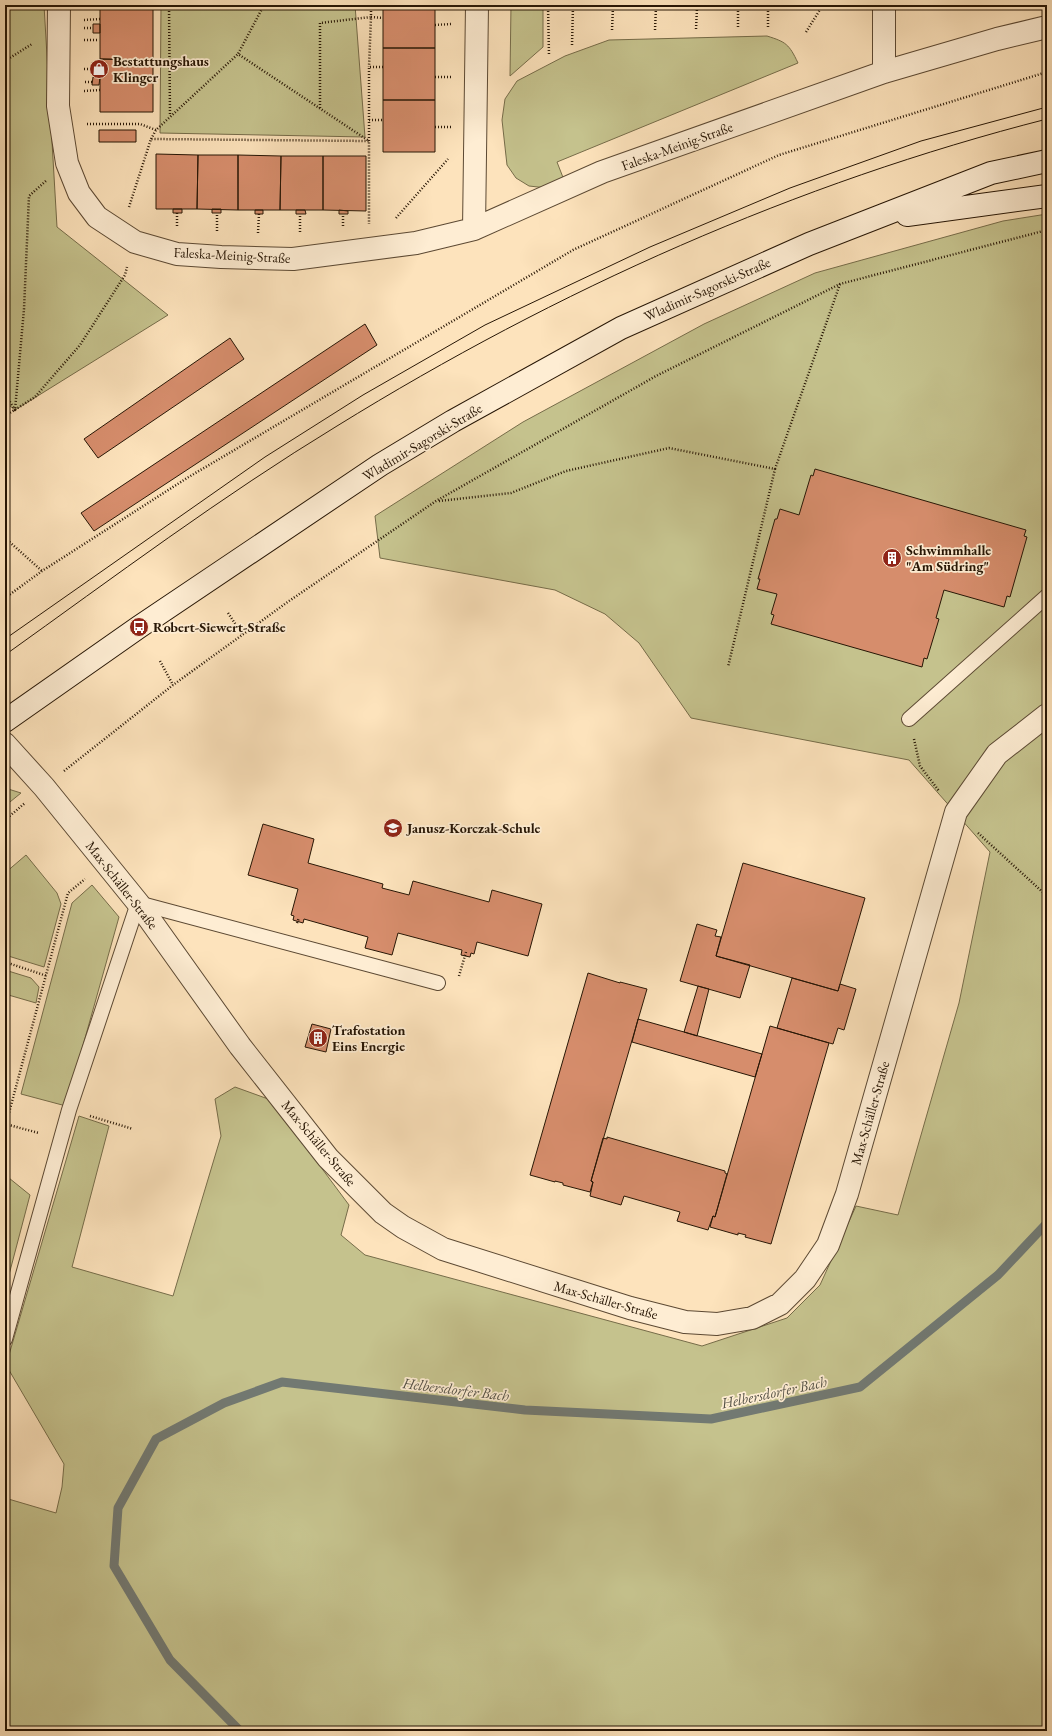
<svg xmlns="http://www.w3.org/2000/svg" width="1052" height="1736" viewBox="0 0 1052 1736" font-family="'EB Garamond',serif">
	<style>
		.green { fill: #c5c28d; stroke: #766c49 }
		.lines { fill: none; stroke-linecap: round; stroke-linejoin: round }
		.stream { stroke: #727972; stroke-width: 9 }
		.building { fill: #d68d6c; stroke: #271605 }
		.lane-casing { stroke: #5c4933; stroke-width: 16 }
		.street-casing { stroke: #5c4933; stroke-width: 24 }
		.secondary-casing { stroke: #271605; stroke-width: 24 }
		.path { stroke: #271605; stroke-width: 2.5; stroke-dasharray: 1 2; stroke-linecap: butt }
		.lane { stroke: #feedd3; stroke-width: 14 }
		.street { stroke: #feedd3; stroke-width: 22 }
		.secondary { stroke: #feedd3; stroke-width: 22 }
		.tram { stroke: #271605; stroke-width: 1 }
		.labels { text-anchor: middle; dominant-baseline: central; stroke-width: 3.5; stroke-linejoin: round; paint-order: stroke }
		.poi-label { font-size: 14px; font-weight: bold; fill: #271605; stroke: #feedd3; text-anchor: start }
		.street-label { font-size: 14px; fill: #271605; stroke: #feedd3 }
		.water-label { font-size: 15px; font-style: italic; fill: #535045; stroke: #feedd3 }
	</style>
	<rect width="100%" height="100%" fill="#fde3bc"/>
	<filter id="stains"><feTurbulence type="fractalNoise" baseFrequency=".005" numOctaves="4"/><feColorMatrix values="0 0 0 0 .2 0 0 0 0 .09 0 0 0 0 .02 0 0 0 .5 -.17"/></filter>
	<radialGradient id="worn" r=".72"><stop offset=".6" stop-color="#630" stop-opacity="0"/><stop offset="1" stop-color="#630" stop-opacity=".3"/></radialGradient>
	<path class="green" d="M5 5H44L57 227 168 315 15 410 5 402Z
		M161 5H355L365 137 160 133Z
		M511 5H543V47L510 76Z
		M767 36C786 42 789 44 798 63L557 162 564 180 547 188 529 186 516 178 507 165 502 120 505 99 517 81 565 56 609 40Z
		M1047 214V1731H5V1498L56 1513 62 1487 64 1464 6 1365 79 1116 109 1126 72 1267 173 1296 221 1136 215 1099 235 1087 271 1100 349 1205 341 1235 365 1255 702 1346 787 1318 820 1285 856 1206 898 1215 959 1003 990 852 909 760 691 718 639 643 605 614 555 590 380 558 375 516 523 422 704 324 815 273 1003 221Z
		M5 788 21 793 5 806Z
		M26 855 57 893 61 904 44 967 5 955V873Z
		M92 885 119 917 66 1106 21 1094 72 903Z
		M5 970 31 978 39 987 36 1003 5 994Z
		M9 1178 30 1195 5 1290V1191Z"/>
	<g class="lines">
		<path class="stream" d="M240 1731 170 1660 114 1566 118 1508 156 1439 224 1403 282 1382 525 1410 711 1419 860 1387 998 1275 1047 1223"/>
	</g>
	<path class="building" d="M100 5H153V8H100Z
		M383 5H435V48H383Z
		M608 5H618V7H608Z
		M650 5H659V7L650 8Z
		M692 5H701V8H692Z
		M734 5H742V9L733 8Z
		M100 8H153V60L100 59Z
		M93 24H100V33H93Z
		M383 48H435V100H383Z
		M100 59 153 60V112H100Z
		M93 77H100L99 85H92Z
		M383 100H435V152H383Z
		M99 130H136V142H99Z
		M156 154 198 155 197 209H156Z
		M198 155H238V210L197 209Z
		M238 155 281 156 280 210H238Z
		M281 156H323V210H280Z
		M323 156H366V211L323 210Z
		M173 209H182V213H173Z
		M212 209H221V213H212Z
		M255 210H263V214H255Z
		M296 210H305L306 214H296Z
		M339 210 348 211V214H339Z
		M365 324 377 345 94 531 81 513Z
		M230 338 244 359 98 458 84 439Z
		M815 469 1026 530 1024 536 1027 537 1010 597 1007 596 1004 607 944 590 936 618 939 619 927 659 924 658 922 667 771 624 774 615 771 614 777 594 757 589 760 579H758L775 519H777L780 509 799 515 811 475 813 476Z
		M263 824 314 839 308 863 383 884 382 888 409 895 413 881 489 902 492 890 542 904 528 956 477 942 474 954 471 953 470 957 461 955 462 950 398 933 392 955 365 948 368 937 304 919 303 923 293 920 294 916 291 915 298 889 248 875Z
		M743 863 865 898 838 991 716 956Z
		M697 924 717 930 715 936 721 937 716 956 750 965 740 998 680 981Z
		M588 973 620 983V982L647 989 591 1181 593 1182 590 1192 563 1185V1183L555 1181V1182L530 1175Z
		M792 978 838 991 840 984 856 989 844 1030 838 1028 833 1044 777 1028Z
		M698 986 709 989 697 1036 684 1032Z
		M5 1000 9 1001 5 1016Z
		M638 1019 762 1054 755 1077 632 1042Z
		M312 1024 331 1029 326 1052 305 1047Z
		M770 1026 829 1043 771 1244 745 1237 746 1235 738 1233V1235L710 1227 713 1216 715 1217Z
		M607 1137 725 1171V1173L727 1174 715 1217 713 1216 708 1230 677 1221 680 1212 624 1196 621 1205 590 1196 593 1182 591 1181 603 1138 607 1139Z"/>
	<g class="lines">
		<defs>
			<path id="lane" d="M909 719 1047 596
				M5 1339 69 1110 138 903 438 983"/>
			<path id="street" d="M59 5 58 106 67 163 79 193 97 217 135 242 177 254 221 257 293 259 416 243 474 229
				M477 5 474 229 602 172 884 72 997 39 1047 27
				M884 5V72
				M5 744 44 787 138 903 240 1046 328 1158 383 1213 403 1227 443 1249 630 1308 685 1322 717 1324 752 1318 780 1304 805 1279 828 1245 847 1194 956 812 997 754 1047 715"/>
			<path id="secondary" d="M907 215 1047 196
				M5 721 139 627 380 465 453 421 621 328 809 244 991 173 1047 161"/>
		</defs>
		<use href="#lane" class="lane-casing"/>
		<use href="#street" class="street-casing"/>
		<use href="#secondary" class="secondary-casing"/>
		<path class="path" d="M169 5 170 116
			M264 5 238 54 369 141
			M371 5V17L383 18
			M548 5 549 56
			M768 5V27
			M738 8V28
			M84 20 100 19
			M435 25 451 24
			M84 28H93
			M696 29 697 8
			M612 30 613 7
			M655 30 656 7
			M806 32 823 5
			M84 40H99
			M572 45 573 6
			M5 61 32 44
			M84 69H99
			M435 77H451
			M85 82H92
			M84 91 100 90
			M320 108V23L371 17 369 67
			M369 120H382
			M87 124H140L156 130
			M435 127H451
			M151 139 156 130 238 54
			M369 141V67H383
			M129 207 151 139 369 141V224
			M396 218 448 159
			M177 226V213
			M343 226V215
			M217 231V213
			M300 232V214
			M258 233 259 214
			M5 394 15 410 24 309 29 196 47 180
			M5 416 35 397 80 345 125 275 127 267
			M775 469 840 284
			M439 501 511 493 566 471 669 448 775 469 728 667
			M5 538 42 571
			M5 598 42 571 187 478 573 250 779 155 1047 72
			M228 613 242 634
			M160 661 173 685
			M914 739 920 766 939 791
			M64 771 173 685 289 601 436 501 656 376 840 284 1047 230
			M5 820 25 803
			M978 833 1047 896
			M297 923 299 918
			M5 962 47 976
			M459 976 466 952
			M90 1116 133 1129
			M5 1124 39 1133
			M6 1124 68 893 85 879"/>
		<use href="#lane" class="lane"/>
		<use href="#street" class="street"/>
		<use href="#secondary" class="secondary"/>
		<path class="tram" d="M5 639 265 457 363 395 485 325 650 247 790 188 921 141 1047 107
			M5 655C114 577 222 496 337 426 557 290 796 183 1047 119"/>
	</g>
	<defs>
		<symbol id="shop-disc" viewBox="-11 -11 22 22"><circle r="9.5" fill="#8f2418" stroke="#feedd3"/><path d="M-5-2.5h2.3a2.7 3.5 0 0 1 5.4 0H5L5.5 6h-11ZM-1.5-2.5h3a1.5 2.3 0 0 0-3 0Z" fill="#fff"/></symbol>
		<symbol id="building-disc" viewBox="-11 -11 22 22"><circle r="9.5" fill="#8f2418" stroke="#feedd3"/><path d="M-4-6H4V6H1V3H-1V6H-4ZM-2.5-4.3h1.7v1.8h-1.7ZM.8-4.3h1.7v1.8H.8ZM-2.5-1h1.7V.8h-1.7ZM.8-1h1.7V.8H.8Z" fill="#fff"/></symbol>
		<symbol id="bus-disc" viewBox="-11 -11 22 22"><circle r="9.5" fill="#8f2418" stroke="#feedd3"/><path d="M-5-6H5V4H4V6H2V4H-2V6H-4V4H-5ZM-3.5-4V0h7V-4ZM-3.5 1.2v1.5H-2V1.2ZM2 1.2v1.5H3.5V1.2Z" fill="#fff"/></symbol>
		<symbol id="school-disc" viewBox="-11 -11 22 22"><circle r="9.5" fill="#8f2418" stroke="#feedd3"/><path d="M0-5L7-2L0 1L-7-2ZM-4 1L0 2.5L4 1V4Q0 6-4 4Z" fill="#fff"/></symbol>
	</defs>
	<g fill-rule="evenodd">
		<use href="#shop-disc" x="88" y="58" width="22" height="22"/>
		<use href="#building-disc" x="881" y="547" width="22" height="22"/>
		<use href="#bus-disc" x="128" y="616" width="22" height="22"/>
		<use href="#school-disc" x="382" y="817" width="22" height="22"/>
		<use href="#building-disc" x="307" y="1027" width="22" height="22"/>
	</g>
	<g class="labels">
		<g class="poi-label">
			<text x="113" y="61">Bestattungshaus<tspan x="113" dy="16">Klinger</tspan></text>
			<text x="906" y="550">Schwimmhalle<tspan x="906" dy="16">"Am Südring"</tspan></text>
			<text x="153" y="627">Robert-Siewert-Straße</text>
			<text x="407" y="828">Janusz-Korczak-Schule</text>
			<text x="332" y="1030">Trafostation<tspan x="332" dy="16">Eins Energie</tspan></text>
		</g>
		<g class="street-label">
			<text transform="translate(677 146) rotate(-20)">Faleska-Meinig-Straße</text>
			<text transform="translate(232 255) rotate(3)">Faleska-Meinig-Straße</text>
			<text transform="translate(707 289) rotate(-24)">Wladimir-Sagorski-Straße</text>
			<text transform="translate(422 442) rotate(-31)">Wladimir-Sagorski-Straße</text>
			<text transform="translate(122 885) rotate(52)">Max-Schäller-Straße</text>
			<text transform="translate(870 1113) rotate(-74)">Max-Schäller-Straße</text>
			<text transform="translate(319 1143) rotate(50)">Max-Schäller-Straße</text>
			<text transform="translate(606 1300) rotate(16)">Max-Schäller-Straße</text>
		</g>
		<g class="water-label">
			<text transform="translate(456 1389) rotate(7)">Helbersdorfer Bach</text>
			<text transform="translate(774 1392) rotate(-12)">Helbersdorfer Bach</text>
		</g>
	</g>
	<rect width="1052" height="1736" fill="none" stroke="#fde3bc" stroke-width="20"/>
	<rect x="6" y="6" width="1040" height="1724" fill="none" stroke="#271605" stroke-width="2"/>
	<rect x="10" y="10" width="1032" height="1716" fill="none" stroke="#271605"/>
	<rect width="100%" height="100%" filter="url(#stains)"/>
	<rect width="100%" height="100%" fill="url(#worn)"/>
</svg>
